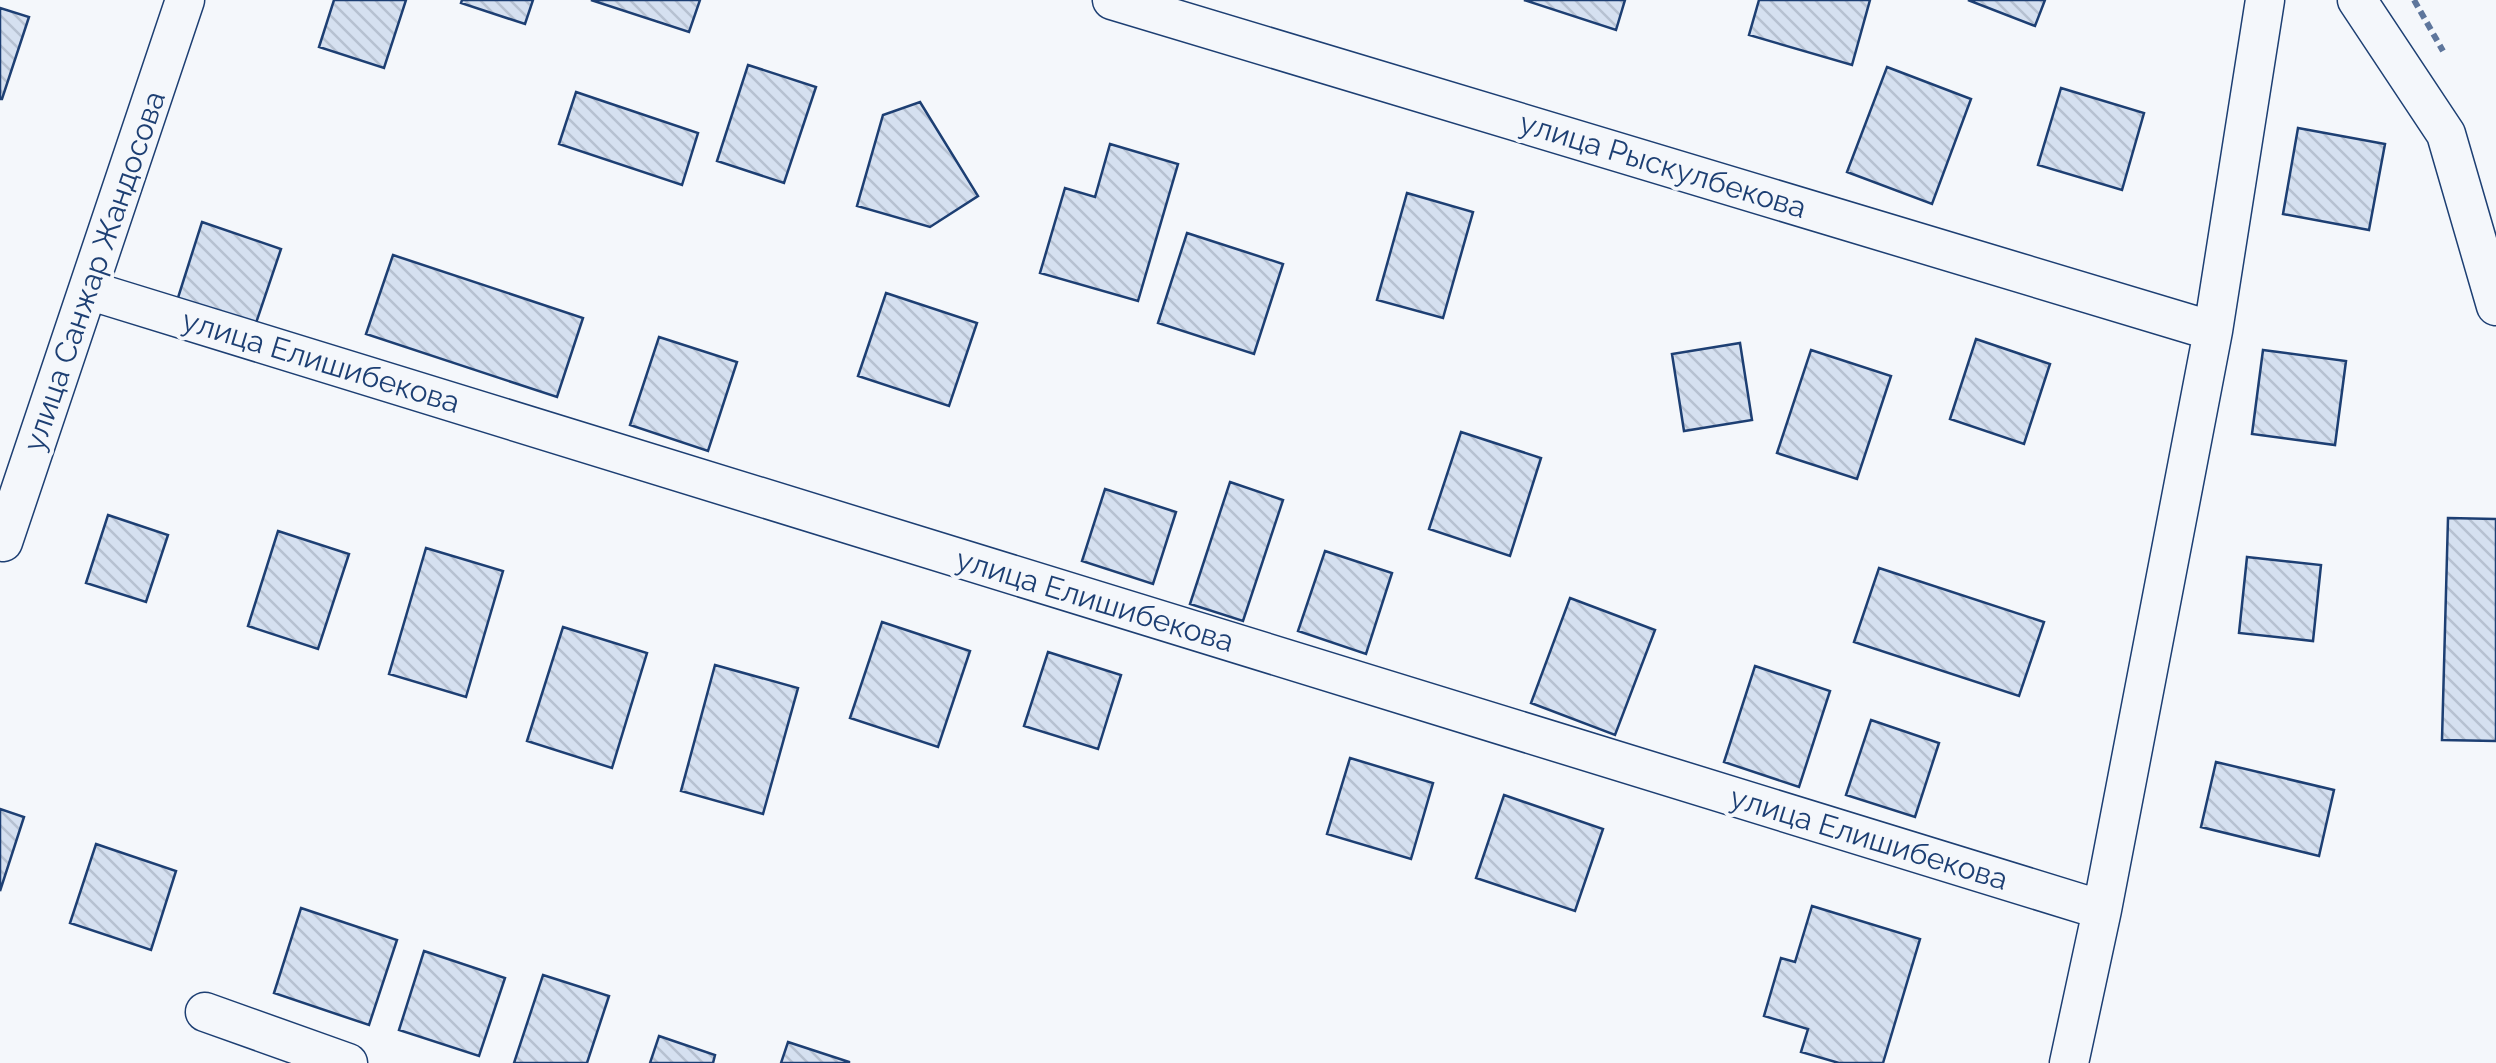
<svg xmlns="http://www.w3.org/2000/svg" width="2496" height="1063" viewBox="0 0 2496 1063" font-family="Raleway,sans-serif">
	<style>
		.building { fill: url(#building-back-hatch); stroke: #1d3f73; stroke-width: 2.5 }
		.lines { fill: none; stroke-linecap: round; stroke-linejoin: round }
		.street-casing { stroke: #1d3f73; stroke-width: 41 }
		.path { stroke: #5e769c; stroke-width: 6; stroke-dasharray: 8 5; stroke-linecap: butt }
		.street { stroke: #f4f7fb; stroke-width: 38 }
		.labels { text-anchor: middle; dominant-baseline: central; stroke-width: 8; stroke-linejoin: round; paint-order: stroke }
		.street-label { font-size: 30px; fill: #1d3f73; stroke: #f4f7fb }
	</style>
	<defs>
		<pattern id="building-back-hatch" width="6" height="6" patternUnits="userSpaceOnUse" patternTransform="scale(2.5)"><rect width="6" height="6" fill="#d5e0f0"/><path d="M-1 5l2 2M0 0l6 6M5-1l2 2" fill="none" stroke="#b6c1d1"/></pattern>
	</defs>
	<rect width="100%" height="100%" fill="#f4f7fb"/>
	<path class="building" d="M334 0H406L384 68 319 47Z
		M462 0H533L525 24 461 3Z
		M591 0H700L689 32Z
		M1524 0H1625L1616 30Z
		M1759 0H1870L1852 65 1749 35Z
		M1968 0H2045L2035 26Z
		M0 8 29 17 2 99H0Z
		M748 65 816 87 784 183 717 161Z
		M1887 67 1971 99 1932 204 1847 172Z
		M2061 88 2144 113 2122 190 2038 165Z
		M576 92 698 133 682 185 559 144Z
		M920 102 978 196 930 227 857 206 883 115Z
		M2298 128 2385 144 2369 230 2283 214Z
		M1110 144 1178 164 1138 301 1040 273 1065 188 1095 197Z
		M1407 193 1473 212 1443 318 1377 300Z
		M202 222 281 249 254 329 176 304Z
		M1187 233 1283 264 1254 354 1158 323Z
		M393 255 583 318 557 397 366 334Z
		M886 293 977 323 949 406 858 376Z
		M659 337 737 362 708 451 630 425Z
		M1976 339 2050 364 2024 444 1950 419Z
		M1740 343 1752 420 1684 431 1672 354Z
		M1811 350 1891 376 1857 479 1777 453Z
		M2263 350 2346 361 2335 445 2252 434Z
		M1461 432 1541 458 1510 556 1429 529Z
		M1230 482 1283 500 1243 621 1190 604Z
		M1105 489 1176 512 1153 584 1082 561Z
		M108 515 168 535 146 602 86 583Z
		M2448 518 2496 519V741L2442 740Z
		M278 531 349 554 318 649 248 626Z
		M426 548 503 571 466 697 389 674Z
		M1325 551 1392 573 1366 654 1298 631Z
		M2247 557 2321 565 2313 641 2239 633Z
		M1879 568 2044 622 2019 696 1854 642Z
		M1570 598 1655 630 1615 735 1531 703Z
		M882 622 970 651 938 747 850 718Z
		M563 627 647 653 612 768 527 741Z
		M1048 652 1121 675 1098 749 1024 726Z
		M715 665 798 688 763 814 681 791Z
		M1755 666 1830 691 1799 787 1724 762Z
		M1871 720 1939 743 1915 817 1846 795Z
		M1350 758 1433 783 1411 859 1327 834Z
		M2216 762 2334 790 2319 856 2201 827Z
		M1504 795 1603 829 1575 911 1476 878Z
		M0 809 24 817 0 891Z
		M96 844 176 871 151 950 70 923Z
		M1812 906 1920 939 1883 1063H1839L1801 1052 1808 1029 1764 1016 1781 958 1795 962Z
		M301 908 397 940 369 1025 274 993Z
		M424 951 505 978 479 1056 399 1030Z
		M543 975 609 996 587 1063H514Z
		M659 1036 715 1055 713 1063H650Z
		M788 1042 849 1062V1063H781Z"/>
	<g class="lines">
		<defs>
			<path id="street" d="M1112 0 2213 331
				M2357 0 2446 134 2496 306
				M88 290 2102 910
				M3 542 185 0
				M205 1012 348 1063
				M2069 1063 2102 910 2213 331 2265 0"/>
		</defs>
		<use href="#street" class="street-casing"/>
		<path class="path" d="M2414 0 2443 51"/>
		<use href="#street" class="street"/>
	</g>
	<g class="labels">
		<g class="street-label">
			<text transform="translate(1663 165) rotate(17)">улица Рыскулбекова</text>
			<text transform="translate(94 271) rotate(-71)">улица Санжар Жандосова</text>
			<text transform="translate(321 361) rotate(17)">улица Елишибекова</text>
			<text transform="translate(1095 600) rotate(17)">улица Елишибекова</text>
			<text transform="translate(1869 838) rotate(17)">улица Елишибекова</text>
		</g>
	</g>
</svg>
